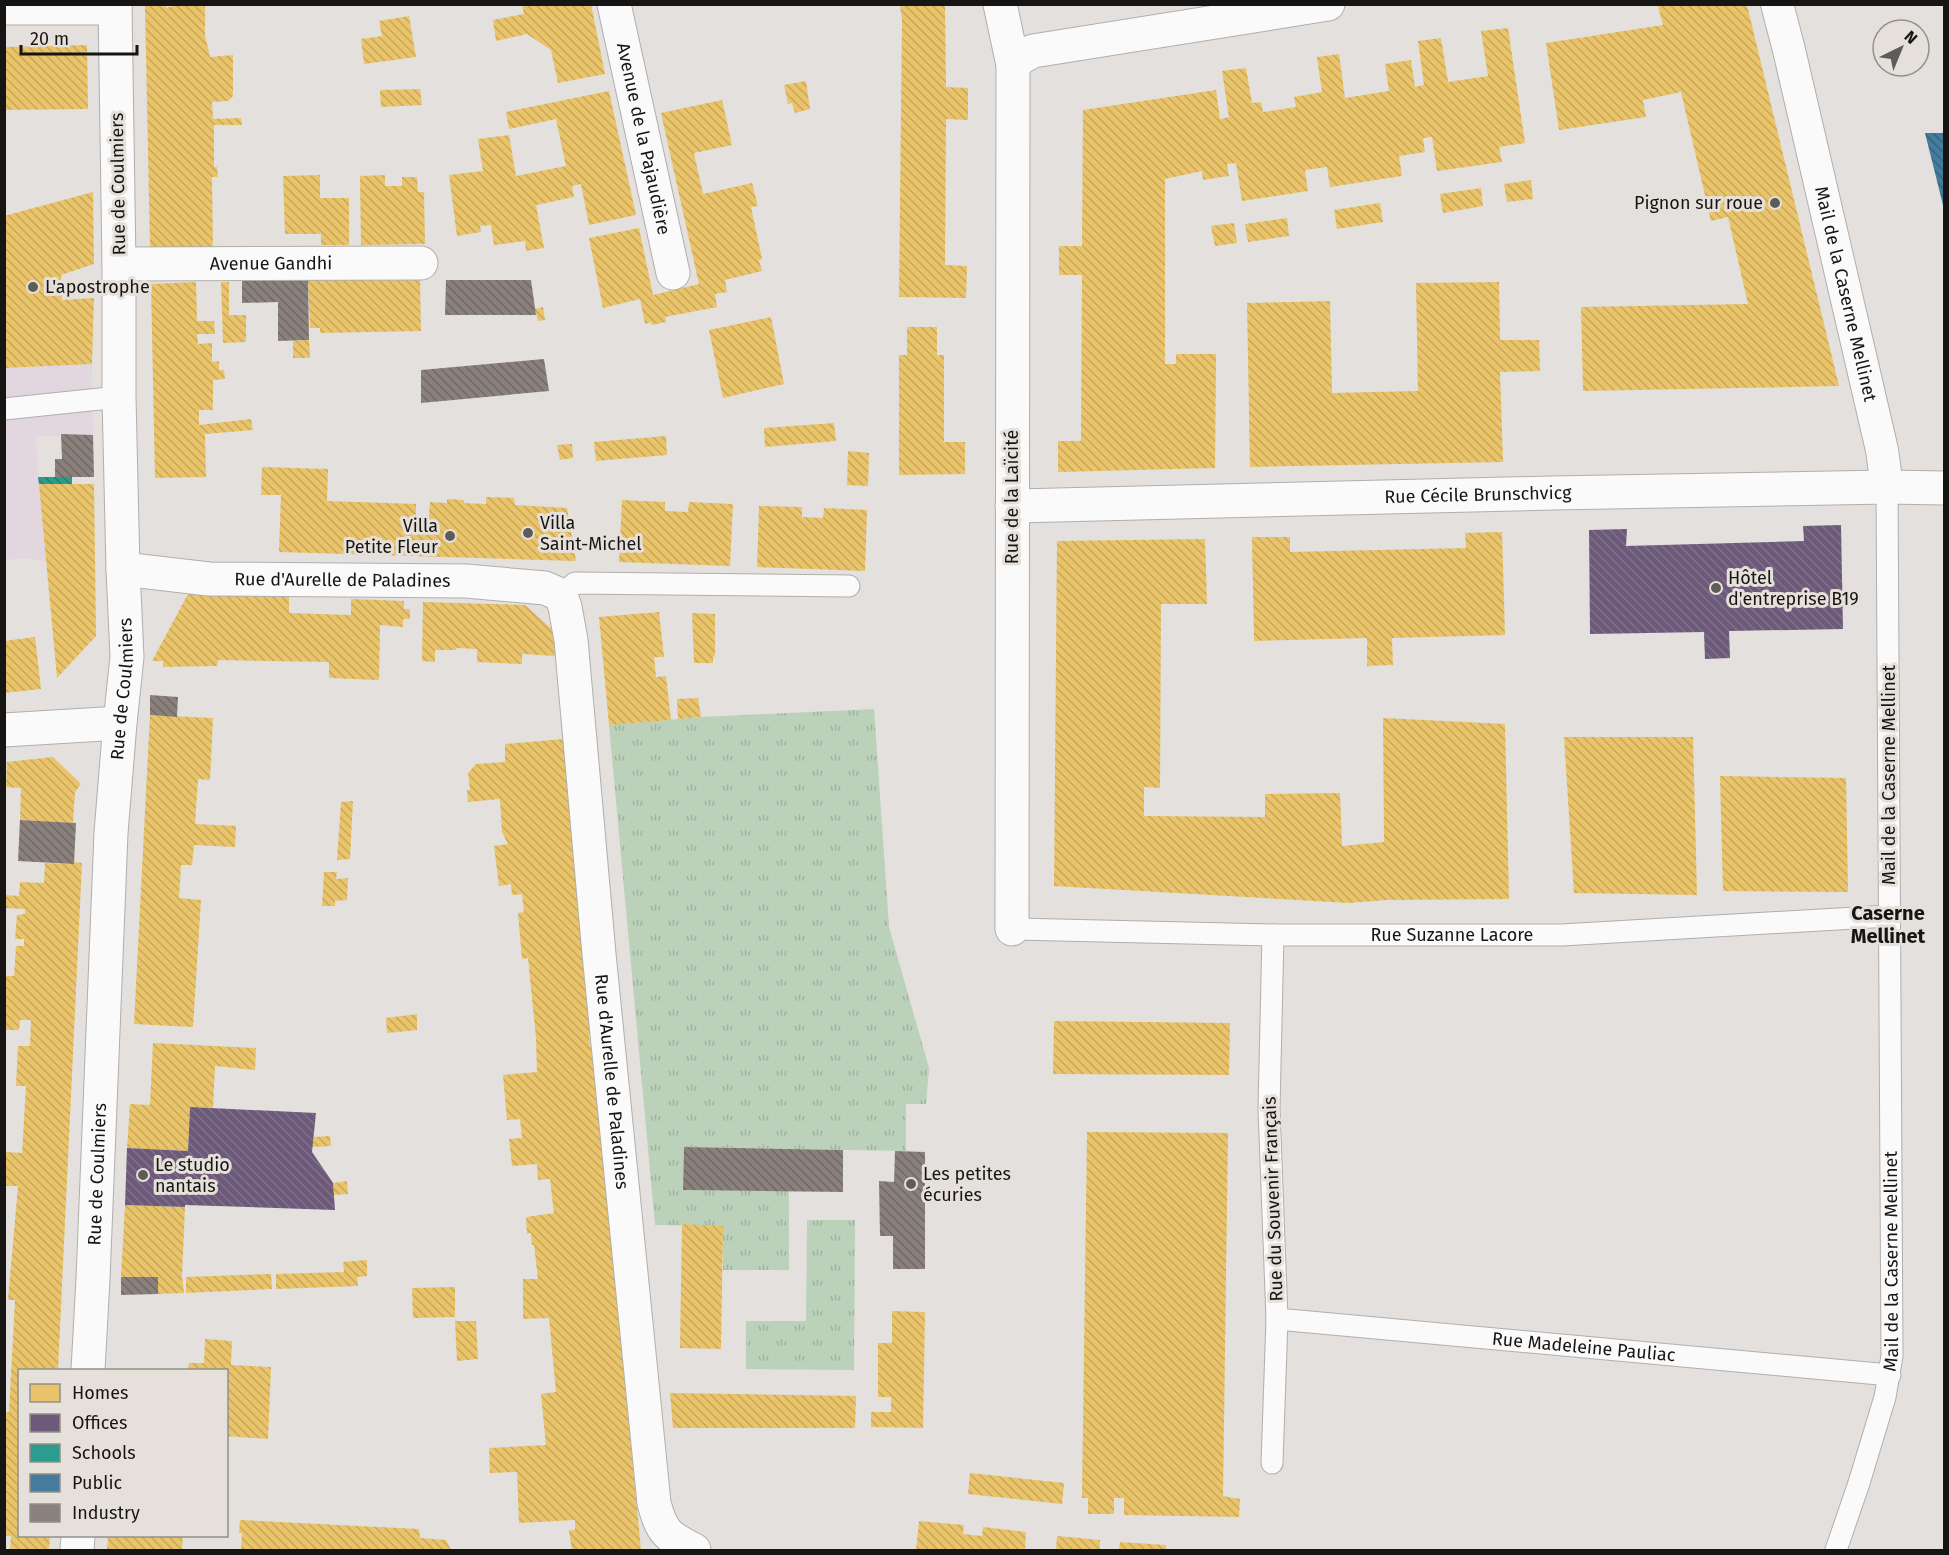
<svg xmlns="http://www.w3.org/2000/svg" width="1949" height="1555" viewBox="0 0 1949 1555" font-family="'Fira Sans',sans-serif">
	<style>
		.education { fill: #e3d7df }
		.grass { fill: url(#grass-tufts) }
		.homes { fill: url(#homes-back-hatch) }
		.offices { fill: url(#offices-back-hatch) }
		.schools { fill: url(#schools-back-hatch) }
		.public { fill: url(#public-back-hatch) }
		.industry { fill: url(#industry-back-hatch) }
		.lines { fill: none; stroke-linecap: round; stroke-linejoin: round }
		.service-casing { stroke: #b1aead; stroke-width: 23 }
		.pedestrian-casing { stroke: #b1aead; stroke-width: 34 }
		.minor-casing { stroke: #b1aead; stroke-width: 35 }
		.tertiary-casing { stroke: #b1aead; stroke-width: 35 }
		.service { stroke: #fbfafa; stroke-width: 21 }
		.pedestrian { stroke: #fbfafa; stroke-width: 32 }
		.minor { stroke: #fbfafa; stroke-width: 33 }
		.tertiary { stroke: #fbfafa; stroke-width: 33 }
		.poi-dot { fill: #5e5c5a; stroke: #e6e0da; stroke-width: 2 }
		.labels { text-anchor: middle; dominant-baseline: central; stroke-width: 6; stroke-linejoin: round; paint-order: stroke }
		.street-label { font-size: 18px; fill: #171513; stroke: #e6e0da }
		.poi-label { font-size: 18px; fill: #171513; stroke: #e6e0da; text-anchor: start }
		.neighbourhood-label { font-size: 20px; font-weight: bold; fill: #171513; stroke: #e6e0da }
	</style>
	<defs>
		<pattern id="grass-tufts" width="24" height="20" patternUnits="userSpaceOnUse" patternTransform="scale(1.5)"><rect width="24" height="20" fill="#bbd1ba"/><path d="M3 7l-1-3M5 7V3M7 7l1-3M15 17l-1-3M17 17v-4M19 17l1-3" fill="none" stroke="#a0b39f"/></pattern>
		<pattern id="homes-back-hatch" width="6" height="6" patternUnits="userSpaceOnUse" patternTransform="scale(1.5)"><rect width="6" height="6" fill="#e9c46a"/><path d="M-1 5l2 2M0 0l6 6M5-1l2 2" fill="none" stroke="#c7a85b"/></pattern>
		<pattern id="offices-back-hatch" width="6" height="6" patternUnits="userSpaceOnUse" patternTransform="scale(1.5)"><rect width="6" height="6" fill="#6d597a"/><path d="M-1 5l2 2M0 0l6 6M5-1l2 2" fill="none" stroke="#80718a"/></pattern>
		<pattern id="schools-back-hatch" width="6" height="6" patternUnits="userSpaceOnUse" patternTransform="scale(1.5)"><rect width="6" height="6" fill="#2a9d8f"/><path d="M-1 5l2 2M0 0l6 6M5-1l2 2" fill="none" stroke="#237f74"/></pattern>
		<pattern id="public-back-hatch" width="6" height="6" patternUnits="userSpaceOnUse" patternTransform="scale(1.5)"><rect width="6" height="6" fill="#457b9d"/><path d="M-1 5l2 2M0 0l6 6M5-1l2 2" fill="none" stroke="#39647f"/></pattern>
		<pattern id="industry-back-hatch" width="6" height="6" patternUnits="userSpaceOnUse" patternTransform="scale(1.5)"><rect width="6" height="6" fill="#8a817c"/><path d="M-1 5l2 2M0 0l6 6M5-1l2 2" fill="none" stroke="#706864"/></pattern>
	</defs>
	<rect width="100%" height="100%" fill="#e3e0dd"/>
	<path class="education" d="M92 364 93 435 35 436 47 562 27 558 5 560 4 368Z"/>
	<path class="grass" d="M874 709 889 927 929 1068 926 1104H906V1151L684 1147 683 1190 789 1191V1270H723V1226L655 1225 609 725 701 717Z
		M807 1220H855L854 1370 746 1369V1321H806Z"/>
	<path class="homes" d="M180 4H205V35L210 57 233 55V96L228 101 212 102 213 119 241 118 242 125H214V167H217L218 177H212L213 247 150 248 145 5H166V8Z
		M522 4H591L605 74 558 83 551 50 527 34 496 41 493 20 524 14Z
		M900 5H945L946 87 968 88V120L946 119 945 265 967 266 966 298 899 297 902 20Z
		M1665 5H1747L1839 386 1583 391 1581 307 1748 304 1728 217 1711 221 1681 92 1643 100 1646 117 1559 130 1546 43 1663 25 1658 6Z
		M409 16 416 57 364 64 361 39 382 36 379 21Z
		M1508 28 1525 143 1499 147 1502 162 1437 171 1432 137 1423 138 1425 152 1399 156 1402 176 1330 187 1327 167 1305 170 1308 191 1242 201 1236 163 1227 164 1229 176 1203 180 1202 171 1165 179V364H1176V354H1216L1215 468 1058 472V441H1081L1082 275H1059V246H1082L1083 110 1216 90 1220 119 1229 117 1222 71 1246 68 1252 103 1261 102 1263 112 1296 107 1294 97 1322 92 1317 57 1339 54 1345 98 1389 91 1385 64 1411 60 1415 87 1424 85 1418 41 1441 38 1448 82 1488 76 1481 31Z
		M87 45 88 109 4 110V47Z
		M806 81 810 109 795 113 792 103 788 104 784 85Z
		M420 89 422 105 381 107 380 90Z
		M609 91 636 215 589 225 581 184 572 186 574 197 536 205 544 248 526 251 525 241 494 245 491 225 480 226 481 232 457 236 449 175 483 171 478 139 509 135 516 176 566 166 556 119 509 129 506 112Z
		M722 100 732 145 694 153 703 194 752 183 758 206 751 207 762 259 759 260 762 271 725 280 727 292 715 294 717 307 665 317 666 322 652 325 651 322 645 324 640 299 603 308 589 238 639 228 653 295 699 284 661 113Z
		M320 175V198H349V245H321V234H285L283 176Z
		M385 175V186H402V177H417L418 192H424L425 244 361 245 360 176Z
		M1531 180 1533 199 1507 202 1504 184Z
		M1481 188 1483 206 1443 213 1440 194Z
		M93 192 94 264 61 275 62 300 94 298 92 364 4 368V216Z
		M1380 203 1383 222 1337 229 1334 210Z
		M1287 218 1289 236 1248 242 1245 224Z
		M1234 223 1237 243 1215 246 1211 226Z
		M420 279 421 331 320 333V328H310L308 280Z
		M196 282 197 321H214L215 334H197L198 344 212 343V362L219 361V370H224L225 379 213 380V410H199V425L251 419 253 430 205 434 206 477 155 478 151 284Z
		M221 282H229V315H246V342L223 343Z
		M1499 282 1500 340H1539L1540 371 1500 372 1503 462 1250 467 1247 303 1330 301 1332 393 1418 391 1416 283Z
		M543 307 545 320 538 321 535 309Z
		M771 317 784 384 723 398 709 330Z
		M907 327H937V355H944V442H965V474L899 475V355H907Z
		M309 340 310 358H293V341Z
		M834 423 836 441 765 447 764 428Z
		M666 436 667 455 596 461 594 442Z
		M572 444 573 458 560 460 557 445Z
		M848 451 869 453 868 486 847 485Z
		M262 467 328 469 327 501 416 504V517H429L430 502 447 503V499L464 500V503L486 504V497L514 498 515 505 567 508 576 561 280 552 279 551 281 495H261Z
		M39 484H94L96 636 57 678Z
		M622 500 665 502V511L688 512 689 502 733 504 730 566 619 562Z
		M759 506 802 507V517L823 518 824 508 867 510 865 571 757 567Z
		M1502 532 1505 635 1392 638 1393 665 1367 666V638L1254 641 1252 537H1290V552L1466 548 1465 533Z
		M1205 539 1207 604H1161L1160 788 1144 787V816L1265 817V794L1340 793 1342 846 1384 842 1383 718 1505 724 1509 899 1386 900 1349 903 1054 886 1057 541Z
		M188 594 289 597V613L351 615V599L404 601V609H410V619H403V627L380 625 379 680 329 678V662L218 660 217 666 163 667V661H152Z
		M423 602 525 605 553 630 555 656 522 654V664L477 662V649L456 648 457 650H435V662L422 661Z
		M659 612 664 657H654L656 677 666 676 671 720 609 725 599 617Z
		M692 613 715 614V657L713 656V663H694Z
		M35 637 41 689 4 693V641Z
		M698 698 701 717 678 719 677 699Z
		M150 715 213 718 210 780 198 779 195 824 236 826 235 847 194 845 192 865H181L179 898 201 900 193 1027 134 1024Z
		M1564 737H1693L1697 895 1574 893Z
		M564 739 591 1033H589L590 1047 593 1046 641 1550H572L569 1530H575V1520L519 1523 517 1472 490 1473 489 1448 546 1445 541 1394 556 1392 549 1318 523 1319V1279H538L534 1245H532L531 1233 527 1234 526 1217 554 1213 550 1179 538 1180 537 1164 512 1166 509 1139 522 1138 520 1119 507 1120 503 1075 537 1072 536 1038 528 958 522 959 518 913 524 912 522 894 512 895 511 884 499 886 494 846 508 844 502 832 500 799 468 802 467 790H470L468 773 476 764 505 762V744Z
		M53 757 81 784 75 792 73 823 20 820 21 788 6 787 7 762Z
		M1720 776 1846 778 1848 892 1723 891Z
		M353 801 350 859 337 860 341 802Z
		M74 862 82 863 58 1370H20V1536H50L49 1550H10L11 1536H4V1412H9L15 1300H8L18 1186H4V1152L22 1153 26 1086H16L18 1046H30L31 1020H20L19 1030H4V976H14L16 946H24V939H15L17 915 25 914V909L4 908V895L19 896 20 882 44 883 45 863 74 864Z
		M324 872H337L336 879 348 878 347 900 335 901V906H322Z
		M417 1014V1030L387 1033 386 1018Z
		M1054 1021 1230 1023 1229 1075 1053 1074Z
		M153 1043 256 1048 255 1070 215 1066 213 1108 190 1107 188 1151 127 1148 130 1104 150 1105Z
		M1087 1132 1228 1133 1223 1496 1240 1499 1239 1517 1124 1515V1498H1114V1514H1088V1498H1082Z
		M330 1136 331 1146 312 1147 314 1137Z
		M347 1181 348 1194 334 1195 333 1183Z
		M125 1205 185 1207 182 1276 184 1293 158 1294V1277H121Z
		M682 1224 723 1226 721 1349 680 1348Z
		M367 1260V1276L357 1277 358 1286 276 1289V1274L344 1272 343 1262Z
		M271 1274 272 1289 186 1293V1277Z
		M455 1287V1317L413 1318 412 1288Z
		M892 1311 925 1312 923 1428 871 1427V1412H891V1397H878V1343H892Z
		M455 1321H476L478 1359 457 1361Z
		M205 1339 232 1341 231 1365 271 1367 268 1439 226 1436V1370H188L189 1363H204Z
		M670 1393 856 1396 855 1428H673Z
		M970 1473 1064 1483 1062 1504 968 1494Z
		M240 1520 419 1529 420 1538 446 1540 451 1550H241L242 1533H239Z
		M919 1521 964 1525 963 1534 982 1536 983 1527 1026 1532 1025 1550H916Z
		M108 1536H183L182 1550H107Z
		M1057 1536 1100 1540V1550H1056Z
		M1120 1542 1166 1545V1550H1119Z"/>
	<path class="offices" d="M1841 525 1843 629 1729 631 1730 658 1705 659 1704 632 1590 634 1589 530 1627 529 1626 546 1804 541 1803 526Z
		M190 1107 316 1113 312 1152 333 1183 335 1210 185 1205V1207L125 1205 127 1148 188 1151Z"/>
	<path class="schools" d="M38 477H72V484H39Z"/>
	<path class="public" d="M1925 133H1944V209Z"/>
	<path class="industry" d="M308 280 309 340 278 341V302L242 303V281Z
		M446 280H531L536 315H445Z
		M544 359 549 391 421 403V370Z
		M61 434 93 435 94 477H55V459H62Z
		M150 695 178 697 177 717 150 715Z
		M20 820 76 823 74 864 18 861Z
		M684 1147 843 1150V1192L683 1190Z
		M895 1151 925 1152V1269H893V1236H880L879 1181 894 1182Z
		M121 1277H158V1294L121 1295Z"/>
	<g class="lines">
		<defs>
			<g id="service">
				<path d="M4 409 119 397"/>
				<path d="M561 595 575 583 849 586"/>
				<path id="s1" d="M1012 929 1273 935H1562L1889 916"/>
				<path id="s2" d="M1277 1319 1890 1375"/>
				<path d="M1272 1463 1277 1319 1269 1109 1273 935"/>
				<path id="s3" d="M1836 1550 1859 1483 1885 1397 1892 1356 1887 487"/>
			</g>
			<g id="pedestrian">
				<path id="s4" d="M1777 4 1789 50 1882 450 1887 487"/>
			</g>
			<g id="minor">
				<path id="s5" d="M614 4 673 273"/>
				<path d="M1000 4 1013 65 1012 929"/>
				<path d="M4 8H115"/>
				<path d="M1013 65 1022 57 1033 51 1328 4"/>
				<path id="s6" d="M119 264 421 263"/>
				<path id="s7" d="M1012 506 1552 493 1887 487 1944 488"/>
				<path id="s8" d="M123 569 209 579 466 581 545 588 561 595 565 607 571 640 599 954 654 1503C662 1533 667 1536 694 1550"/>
				<path d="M4 730 120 723"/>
			</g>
			<g id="tertiary">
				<path id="s9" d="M88 1370 93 1279 111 833 120 723 127 657 123 569 119 397V264L115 4"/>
				<path d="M77 1550 78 1536"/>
			</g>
		</defs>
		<use href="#service" class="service-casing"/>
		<use href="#pedestrian" class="pedestrian-casing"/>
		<use href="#minor" class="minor-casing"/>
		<use href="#tertiary" class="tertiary-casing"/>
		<use href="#service" class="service"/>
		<use href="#pedestrian" class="pedestrian"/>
		<use href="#minor" class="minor"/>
		<use href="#tertiary" class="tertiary"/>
	</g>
	<g class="poi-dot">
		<circle cx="1775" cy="203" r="6"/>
		<circle cx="33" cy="287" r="6"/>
		<circle cx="528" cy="533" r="6"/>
		<circle cx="450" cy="536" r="6"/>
		<circle cx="1716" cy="588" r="6"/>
		<circle cx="143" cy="1175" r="6"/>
		<circle cx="911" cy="1184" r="6"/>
	</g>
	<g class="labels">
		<g class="street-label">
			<text stroke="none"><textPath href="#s5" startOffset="138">Avenue de la Pajaudière</textPath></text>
			<text transform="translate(118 184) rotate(-91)">Rue de Coulmiers</text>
			<text stroke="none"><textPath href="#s6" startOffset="152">Avenue Gandhi</textPath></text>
			<text stroke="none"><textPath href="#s4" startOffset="298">Mail de la Caserne Mellinet</textPath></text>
			<text stroke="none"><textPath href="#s7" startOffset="466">Rue Cécile Brunschvicg</textPath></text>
			<text transform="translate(1012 497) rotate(-90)">Rue de la Laïcité</text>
			<text stroke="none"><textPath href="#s8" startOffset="220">Rue d'Aurelle de Paladines</textPath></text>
			<text stroke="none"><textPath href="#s9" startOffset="682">Rue de Coulmiers</textPath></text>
			<text transform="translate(1889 775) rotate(-90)">Mail de la Caserne Mellinet</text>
			<text stroke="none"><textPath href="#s1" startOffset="440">Rue Suzanne Lacore</textPath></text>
			<text stroke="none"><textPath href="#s8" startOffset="930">Rue d'Aurelle de Paladines</textPath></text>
			<text stroke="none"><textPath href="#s9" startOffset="196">Rue de Coulmiers</textPath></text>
			<text transform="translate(1273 1199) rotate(-92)">Rue du Souvenir Français</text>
			<text stroke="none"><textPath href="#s3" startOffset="297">Mail de la Caserne Mellinet</textPath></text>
			<text stroke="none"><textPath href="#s2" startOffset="308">Rue Madeleine Pauliac</textPath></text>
		</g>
		<g class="poi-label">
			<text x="1763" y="203" text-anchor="end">Pignon sur roue</text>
			<text x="45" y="287">L'apostrophe</text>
			<text x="540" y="523">Villa<tspan x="540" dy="21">Saint-Michel</tspan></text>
			<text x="438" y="526" text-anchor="end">Villa<tspan x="438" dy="21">Petite Fleur</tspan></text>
			<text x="1728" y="578">Hôtel<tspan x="1728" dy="21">d'entreprise B19</tspan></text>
			<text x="155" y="1165">Le studio<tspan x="155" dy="21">nantais</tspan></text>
			<text x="923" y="1174">Les petites<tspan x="923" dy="21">écuries</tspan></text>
		</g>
		<g class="neighbourhood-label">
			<text x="1888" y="913">Caserne<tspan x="1888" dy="23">Mellinet</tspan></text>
		</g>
	</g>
	<rect width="1949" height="1555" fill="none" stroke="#171513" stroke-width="12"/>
	<rect x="18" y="1369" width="210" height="168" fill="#e6e0da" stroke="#938f8a" stroke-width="1.5"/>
	<rect x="30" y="1384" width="30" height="18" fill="#e9c46a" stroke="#938f8a" stroke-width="1.5"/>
	<text x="72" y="1399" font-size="18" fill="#171513">Homes</text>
	<rect x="30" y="1414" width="30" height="18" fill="#6d597a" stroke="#938f8a" stroke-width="1.5"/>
	<text x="72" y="1429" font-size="18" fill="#171513">Offices</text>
	<rect x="30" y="1444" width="30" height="18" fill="#2a9d8f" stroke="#938f8a" stroke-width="1.5"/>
	<text x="72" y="1459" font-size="18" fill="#171513">Schools</text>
	<rect x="30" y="1474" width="30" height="18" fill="#457b9d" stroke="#938f8a" stroke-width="1.5"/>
	<text x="72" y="1489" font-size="18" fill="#171513">Public</text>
	<rect x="30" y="1504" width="30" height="18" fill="#8a817c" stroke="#938f8a" stroke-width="1.5"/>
	<text x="72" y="1519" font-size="18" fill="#171513">Industry</text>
	<g transform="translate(1901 48) rotate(43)"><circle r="28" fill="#e6e0da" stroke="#938f8a" stroke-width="1.5"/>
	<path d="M0-4.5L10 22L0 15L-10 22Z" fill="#5e5c5a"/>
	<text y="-9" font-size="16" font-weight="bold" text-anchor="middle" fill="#171513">N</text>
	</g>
	<path d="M21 45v9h116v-9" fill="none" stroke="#171513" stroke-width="3"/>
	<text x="30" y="45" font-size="18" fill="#171513" stroke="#e6e0da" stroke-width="4.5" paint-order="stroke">20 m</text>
</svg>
